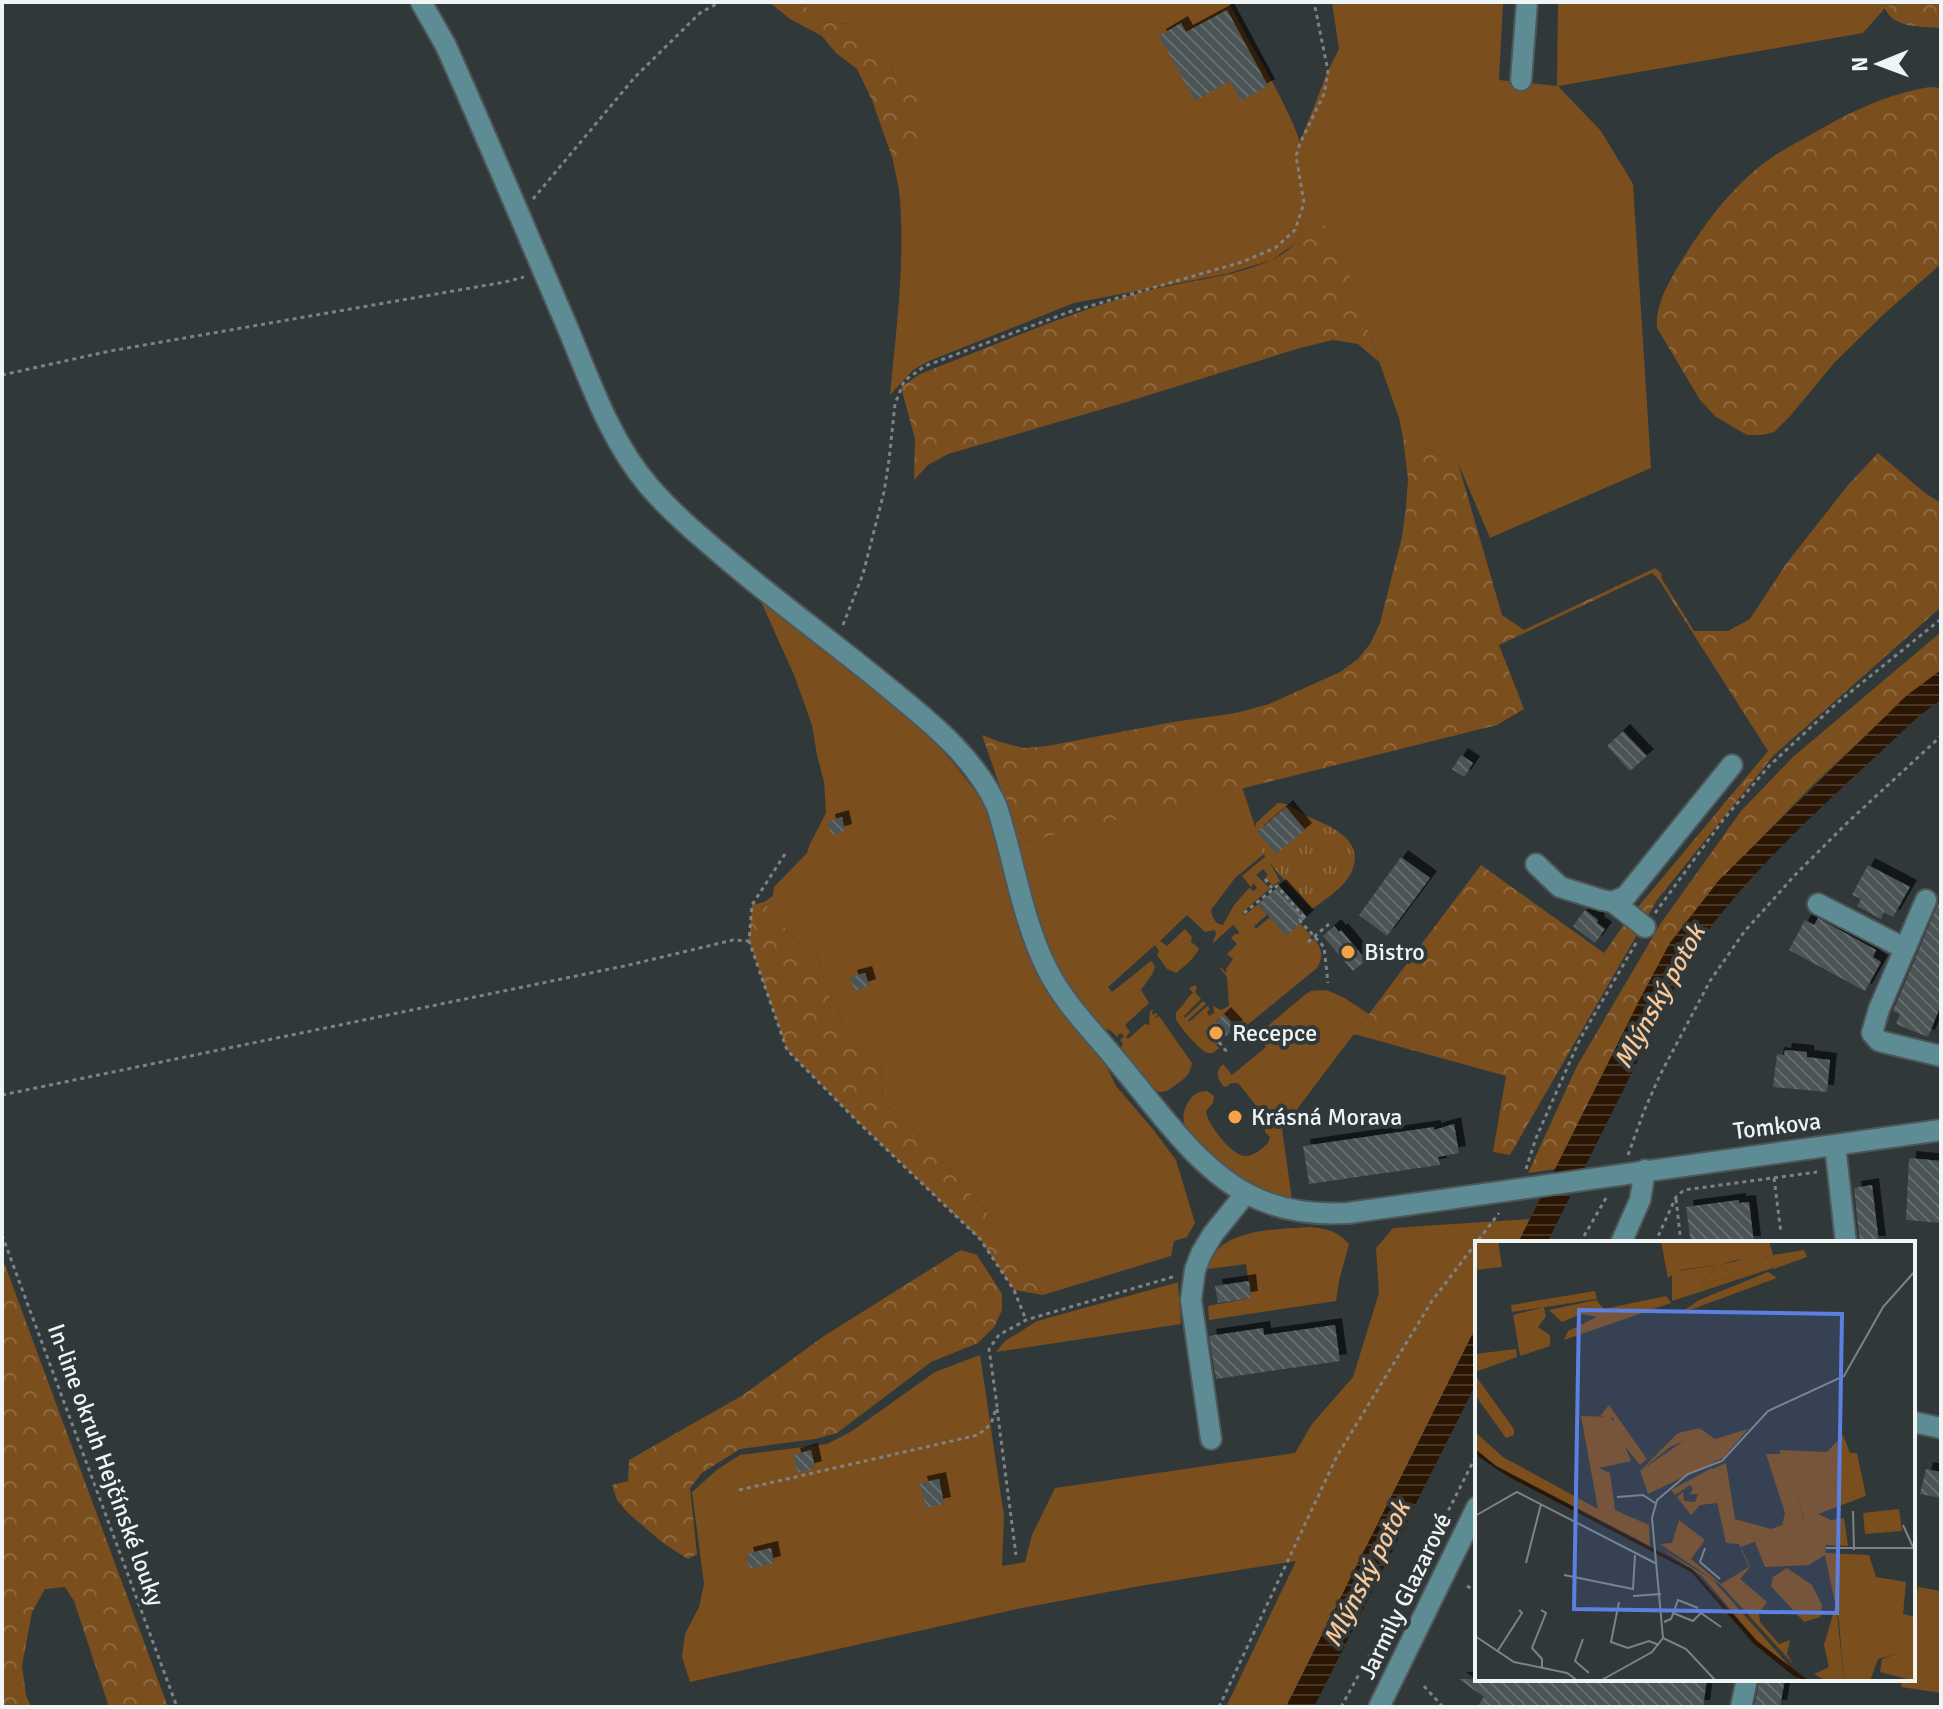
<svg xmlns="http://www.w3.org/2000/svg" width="1943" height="1709" viewBox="0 0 1943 1709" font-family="Signika,sans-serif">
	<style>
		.green { fill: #7b4e1e }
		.forest { fill: url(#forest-crowns) }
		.park { fill: url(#park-tufts) }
		.water { fill: url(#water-rules) }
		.building { fill: url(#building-back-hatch); filter: url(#shadow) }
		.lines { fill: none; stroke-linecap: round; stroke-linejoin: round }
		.minor-casing { stroke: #4f5658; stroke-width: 24 }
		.path { stroke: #7d8385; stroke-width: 3; stroke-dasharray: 4 4; stroke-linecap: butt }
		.minor { stroke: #5d8c95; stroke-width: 20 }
		.poi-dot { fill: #f6a248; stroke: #30383a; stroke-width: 3 }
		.labels { text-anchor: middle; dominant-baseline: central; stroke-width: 8; stroke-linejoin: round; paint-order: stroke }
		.poi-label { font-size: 24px; fill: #eff4f5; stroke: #30383a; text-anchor: start }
		.street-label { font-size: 24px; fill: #eff4f5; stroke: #30383a }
		.water-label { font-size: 26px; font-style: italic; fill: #fac695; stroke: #30383a }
		.inset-road { fill: none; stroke: #7c8385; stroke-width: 2 }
		.view { fill: #5c80e1; fill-opacity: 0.15; stroke: #5c80e1; stroke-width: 4 }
		.inset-edge { fill: none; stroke: #eff4f5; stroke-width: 4 }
	</style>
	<defs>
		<pattern id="forest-crowns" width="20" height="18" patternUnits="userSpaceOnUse" patternTransform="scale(2)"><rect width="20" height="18" fill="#7b4e1e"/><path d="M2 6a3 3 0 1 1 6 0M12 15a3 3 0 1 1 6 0" fill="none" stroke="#8e683f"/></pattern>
		<pattern id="park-tufts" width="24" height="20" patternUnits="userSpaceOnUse" patternTransform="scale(2)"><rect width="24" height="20" fill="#7b4e1e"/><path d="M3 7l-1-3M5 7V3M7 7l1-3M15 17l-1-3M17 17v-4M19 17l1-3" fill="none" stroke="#8e683f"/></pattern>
		<pattern id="water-rules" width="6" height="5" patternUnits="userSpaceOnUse" patternTransform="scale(2)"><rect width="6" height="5" fill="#2a1602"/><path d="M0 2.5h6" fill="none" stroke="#493828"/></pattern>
		<pattern id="building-back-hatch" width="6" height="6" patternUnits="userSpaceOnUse" patternTransform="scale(2)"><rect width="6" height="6" fill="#4c5456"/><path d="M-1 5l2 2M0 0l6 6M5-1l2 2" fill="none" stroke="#666d6f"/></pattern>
		<filter id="shadow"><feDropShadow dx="7" dy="-7" stdDeviation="0" flood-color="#0009"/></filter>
	</defs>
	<rect width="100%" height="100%" fill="#30383a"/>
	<path class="green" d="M800 2H1229C1251 49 1283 93 1300 142L1328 71 1339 49 1332 2H1503L1499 80 1557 86 1558 2H1898L1885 8 1863 33 1558 86 1601 131 1633 184 1651 468 1490 538 1458 463 1403 438 1399 418 1331 225 1306 230 1296 243 1272 260 1226 274 1074 303 929 361 913 370 890 395C896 331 905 265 900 200 899 186 895 171 892 157L900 162 896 80 889 59 851 24 826 22Z
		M759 597C828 651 908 705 962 774 972 787 982 799 989 814L1017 923 1048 994 1102 1057 1116 1086 1152 1128 1176 1160 1195 1223 1187 1237 1174 1241 1171 1256 1043 1295 991 1217 901 1115 883 1104 881 1064 870 1048 847 1030 829 995 816 953 803 949 764 902 773 896 774 887 807 853 810 844 826 813 824 782 817 755 812 725 794 675Z
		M1242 787 1264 854 1235 878 1211 910C1212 917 1215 924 1223 925L1234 905 1249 888 1254 891 1257 888 1254 883 1251 887 1242 876 1266 856 1280 881 1273 886 1265 878 1268 875 1263 869 1256 875 1270 888 1242 913 1245 915 1258 904 1267 915 1254 926 1256 929 1270 917 1300 923 1311 936 1310 938 1312 940 1314 939C1322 948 1324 957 1317 968L1235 1035 1232 1031 1235 1028 1224 1015 1205 1031 1219 1048C1215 1051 1214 1054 1208 1053 1201 1052 1178 1025 1176 1019 1176 1017 1176 1014 1176 1012 1184 1006 1185 999 1193 993L1189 988 1195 985 1197 988 1195 992 1201 999 1184 1016 1185 1018 1203 1001 1206 1004 1188 1020 1189 1022 1207 1006 1210 1009 1207 1012 1209 1016 1214 1013 1213 1006 1221 1010 1229 1006 1227 977 1220 968 1221 967 1225 972H1227L1226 969 1233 959 1227 954 1237 944 1231 938 1235 934H1239V932L1233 925 1213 943V941L1216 934 1215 930 1205 932 1187 915 1160 941 1167 946 1185 929 1192 937 1191 942 1199 948C1196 957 1184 967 1176 973L1167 969 1157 955 1159 951 1155 945 1108 987 1112 992 1151 961 1155 966 1153 973 1141 990 1149 1003 1125 1025 1130 1032 1126 1037 1128 1039 1145 1024 1149 1025 1150 1011 1153 1009 1152 1013 1153 1015 1156 1013 1158 1014 1154 1018 1159 1016 1192 1063C1190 1074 1186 1078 1177 1084 1172 1087 1167 1093 1160 1092 1148 1090 1128 1059 1120 1049L1123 1044 1120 1040 1124 1036 1120 1033 1117 1037 1110 1030 1103 1029 1098 1025 1066 983 1050 954 1027 880 1013 824 1027 842Z
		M1326 990 1343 997 1369 1014 1282 1129 1292 1200C1282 1197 1272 1195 1262 1190 1239 1180 1198 1150 1186 1128 1182 1120 1183 1111 1187 1104 1192 1096 1197 1091 1207 1091L1214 1096 1213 1103 1206 1111C1206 1122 1232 1157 1246 1156 1254 1156 1263 1148 1268 1143L1270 1137 1265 1132C1266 1114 1249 1097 1238 1083H1231L1226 1087 1223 1086C1217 1078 1215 1071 1223 1064L1232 1075 1266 1047 1257 1035 1306 994 1311 991Z
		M1530 1219 1518 1243H1477V1325L1286 1707H1226L1296 1561 1140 1586 1017 1609 690 1682 682 1657 685 1634 699 1607 704 1584 692 1492 718 1469 740 1455 827 1444 852 1431 935 1372 980 1355 1004 1516 1002 1566 1025 1562 1032 1535 1055 1488 1295 1453 1312 1424 1353 1377 1379 1293 1376 1248 1393 1228Z
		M1309 1227C1328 1229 1336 1230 1349 1244L1339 1281 1336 1301 1209 1320 1208 1306 1251 1298 1246 1264 1208 1269C1216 1227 1277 1230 1309 1227Z
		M1175 1283H1178L1181 1324 996 1352 1005 1341 1037 1321Z
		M1918 1587 1941 1591V1693L1901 1687 1902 1679H1913V1617Z"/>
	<path class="forest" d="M769 2H800L826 22 851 24 889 59 896 80 918 97C921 111 930 152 913 160 912 160 901 162 900 162L892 157 872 100 857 69 836 53 822 36 790 19Z
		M1898 2H1941V28C1922 26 1893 29 1885 8Z
		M1930 87 1941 88V264L1884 314 1835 362 1791 415 1774 432 1762 435H1747L1716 417 1700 400 1657 328C1655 304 1670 280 1682 260 1703 226 1728 192 1760 166 1775 154 1794 144 1812 134 1852 111 1884 95 1930 87Z
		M1332 224 1379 362 1358 344 1333 340 1300 348 1120 404 948 454 928 465 914 480 915 439 901 387 920 374C992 346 1064 315 1138 293 1181 281 1228 279 1269 261 1285 255 1296 244 1306 230Z
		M1403 438 1458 463 1502 615 1524 630 1655 568 1661 573 1662 579 1694 631H1728L1750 619 1786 564 1848 485 1878 453 1925 493 1941 503V607L1773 756 1657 900 1510 1155 1493 1152 1506 1076 1354 1034 1481 865 1604 953 1628 919 1768 751 1659 580 1652 573 1499 645 1524 709 1497 725 1027 842 1013 824 982 735 1000 742 1024 748 1047 746 1173 722 1236 713 1269 704 1340 672 1358 659 1370 644 1380 623 1402 537 1406 507 1408 479Z
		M1941 632V671L1879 723 1813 785 1719 881 1670 943 1640 999 1556 1169 1528 1173 1577 1066 1661 923 1741 811 1793 757Z
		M764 902 803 949 816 953 829 995 847 1030 870 1048 881 1064 883 1104 901 1115 991 1217 1043 1295 1014 1290 980 1239 858 1122 787 1050 749 941 752 905Z
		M961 1250 977 1255 1002 1294V1310L994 1327 978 1343 931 1362 837 1433 815 1439 740 1449 702 1473 690 1488 697 1554 688 1559 663 1543 628 1513 617 1500 612 1485 628 1481 629 1460 743 1395 824 1336Z
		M2 1257 168 1707H109L74 1601 65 1587 45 1589 32 1612 22 1666 26 1695 31 1707H2Z"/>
	<path class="park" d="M1278 803C1291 802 1299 814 1311 818 1330 826 1360 838 1354 864 1353 870 1350 876 1346 881 1337 892 1324 900 1312 909 1295 890 1268 866 1257 843 1254 836 1255 830 1256 823Z"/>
	<path class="water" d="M1941 670V700L1919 716C1840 791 1755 862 1692 952L1547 1243H1518L1640 999 1670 943 1719 880 1906 696Z
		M1477 1325V1382L1314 1707H1286Z"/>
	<path class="building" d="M1227 10 1268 86 1241 101 1230 81 1195 101 1159 36 1181 23 1186 32Z
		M1623 731 1647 756 1630 771 1607 746Z
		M1461 755 1473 763 1464 777 1452 769Z
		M1286 807 1305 830 1276 854 1257 832Z
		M842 817 845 831 831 835 828 821Z
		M1401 857 1430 878 1387 936 1359 915Z
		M1868 865 1910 887 1893 917 1884 912 1881 919 1857 906 1861 899 1852 895Z
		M1279 886 1307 917 1286 936 1258 904Z
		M1941 897V1005L1928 1037 1896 1024 1900 1014 1893 1011Z
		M1585 910 1598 920 1597 923 1605 929 1595 943 1573 926Z
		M1818 918 1876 950 1873 957 1881 962 1865 991 1789 950 1805 920 1814 925Z
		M1334 926 1339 932 1341 930 1366 960 1353 971 1323 936Z
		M865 973 869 986 855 991 850 977Z
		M1224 1014 1236 1027 1216 1045 1205 1032Z
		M1785 1050 1807 1052V1057L1830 1060 1827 1092 1773 1087 1777 1054 1784 1055Z
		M1454 1124 1459 1153 1438 1157 1440 1165 1309 1184 1303 1146 1434 1127V1130Z
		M1909 1158 1941 1161V1223L1906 1220Z
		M1872 1185 1879 1243H1860L1854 1188Z
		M1739 1200V1203L1749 1202 1754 1243H1691L1686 1207Z
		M1249 1281 1251 1298 1218 1303 1215 1286Z
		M1335 1325 1340 1361 1216 1379 1209 1336 1263 1328 1264 1335Z
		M811 1450 815 1468 798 1473 793 1455Z
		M1926 1469 1941 1472V1498L1920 1494Z
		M939 1479 944 1504 926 1508 920 1483Z
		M771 1548 774 1563 750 1569 746 1554Z
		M1459 1679H1707L1703 1707H1477L1484 1697Z
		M1760 1679H1785L1780 1707H1754Z"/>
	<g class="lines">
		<defs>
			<path id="minor" d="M421 2 446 46C487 138 526 231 566 324 589 378 609 439 648 485 670 511 696 533 722 555 779 604 840 647 897 695 935 726 977 761 997 807 1014 860 1022 919 1047 969 1064 1003 1093 1032 1117 1061 1154 1105 1196 1167 1248 1194 1279 1211 1313 1215 1348 1213L1941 1130
				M1521 80 1527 2
				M1536 864 1560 887 1602 900 1613 902 1626 896 1732 765
				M1926 900 1879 1009 1872 1033 1879 1041 1941 1056
				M1613 902 1645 927
				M1818 904 1904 948
				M1835 1145 1846 1243
				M1621 1243 1640 1200 1645 1170
				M1913 1422 1941 1428
				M1211 1439 1191 1300 1195 1270 1201 1254 1213 1234 1246 1193
				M1379 1707 1477 1507
				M1741 1707 1747 1679"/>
		</defs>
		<use href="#minor" class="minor-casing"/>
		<path class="path" d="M533 199 635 77 700 13 720 2
			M2 375 110 351 505 282 524 277
			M843 625 863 574 884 492 889 460 895 404 904 381 925 366 1069 312 1242 262 1275 248 1295 230 1304 203 1296 156 1300 143 1324 94 1328 71 1314 2
			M785 854 752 905 749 941 787 1050 858 1122 980 1239 1014 1290 1026 1320
			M1265 879 1272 888
			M1244 913 1277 886 1304 917 1300 920 1301 922 1324 947 1328 983
			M1655 913 1723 820 1769 766 1837 703 1941 619
			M1308 942 1329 924
			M1219 1042 1227 1052
			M2 1095 629 965 733 940 749 941
			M1628 1155 1644 1111 1660 1075 1710 981 1744 932 1795 875 1848 822 1941 736
			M1526 1169 1536 1138 1580 1039 1636 943
			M1774 1178 1781 1233
			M1676 1199 1681 1243
			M2 1235 177 1707
			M1580 1243 1606 1198
			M1655 1243 1676 1197 1684 1190 1817 1172
			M997 1409 1016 1555
			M739 1490 978 1435 991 1424 997 1405 989 1349 999 1335 1026 1320 1176 1276
			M1467 1586 1477 1592
			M1424 1686 1443 1707
			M1219 1707 1337 1456 1432 1301 1499 1213
			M1341 1707 1442 1523 1477 1454"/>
		<use href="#minor" class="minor"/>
	</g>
	<g class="poi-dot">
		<circle cx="1348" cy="952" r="8"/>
		<circle cx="1216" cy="1033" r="8"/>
		<circle cx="1235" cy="1117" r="8"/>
	</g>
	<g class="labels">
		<g class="poi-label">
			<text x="1364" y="952">Bistro</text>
			<text x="1232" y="1033">Recepce</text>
			<text x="1251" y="1117">Krásná Morava</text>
		</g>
		<g class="street-label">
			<text transform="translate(1777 1126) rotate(-7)">Tomkova</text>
			<text transform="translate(106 1465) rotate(70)">In-line okruh Hejčínské louky</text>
			<text transform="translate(1405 1596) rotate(-64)">Jarmily Glazarové</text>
		</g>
		<g class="water-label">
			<text transform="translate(1660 997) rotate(-61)">Mlýnský potok</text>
			<text transform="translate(1367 1574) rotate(-63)">Mlýnský potok</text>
		</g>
	</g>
	<g transform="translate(1475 1241)">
		<rect width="440" height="440" fill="#30383a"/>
		<path d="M0 0H23L27 26 0 29ZM186 0H294L298 14 329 9 332 16 299 28 294 16 261 19 246 24 258 34 226 44 242 24 205 29 193 37ZM120 50 122 58 37 71 36 64ZM106 175 135 176 141 183 156 220 124 227 135 232 140 269 174 284 175 305 21 225 0 208V191L28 216 123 268ZM226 188 240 198 273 188 248 217 173 253 165 230ZM368 194 375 212H382L391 255 343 273 356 279 369 277 373 305 351 304 350 312 394 314 401 336 431 341 428 373 440 376V391L421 413 403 418 395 440H369L364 381 350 314 334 324 290 326 280 301 296 288 329 277 304 209 352 211ZM237 227 242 262 225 264 216 274 202 256 208 251 209 260 220 261 223 253H215L218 248 215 244 200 254 196 249ZM424 268 427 290 390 293 388 272Z" fill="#7b4e1e"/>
		<path d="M280 15 296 17 298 27 197 60V31L242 24 226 44 258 34 246 24ZM293 31 302 37 204 73 224 59ZM191 55 196 62 89 99 93 90 122 76 106 73 87 81 74 69 121 59 129 68ZM69 66 71 75 63 86 75 94V105L45 115 38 74ZM41 108 42 116 0 131V113ZM0 134 39 188V194L31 197 0 154ZM134 164 172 218 165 224 144 198 138 177 125 175ZM226 187 218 196 195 206 165 230 203 192ZM291 213H306L329 278 307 284 310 272ZM251 222 260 278 296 288 292 296 266 306 275 326 265 338 292 361 284 372 285 381 304 403 315 399 312 413 319 424 246 344 185 303 197 302 204 279 230 299 216 318 246 343 274 326 264 303 251 302 235 229ZM182 305 238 339 318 429 282 400 227 335ZM312 327 337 344 347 364 345 376 329 381 296 345 298 336ZM361 363 369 440H351L339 433 354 426 349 404Z" fill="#7b4e1e"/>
		<path d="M440 391V440L405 431 407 418 421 413Z" fill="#7b4e1e"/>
		<path d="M0 208 21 225 217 328 282 400 334 440 320 436 279 403 216 331 34 236 4 216Z" fill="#2a1602"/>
		<path class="inset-road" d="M142 256 168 254 180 262M378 270 379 309M0 275 42 251 182 323M428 284 438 306M230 307 225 321 245 338M351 307H440M51 322 66 263M89 334 158 348 160 314M158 355 186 353M144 361 136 401 153 407 174 400 184 404M66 369 71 372 57 407 67 418V427M198 372 218 380 226 372 246 386M189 381 196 378 203 359 223 367M0 395 39 421 92 432 103 440M188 397 211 408 241 440M108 398 100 420 114 432M22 411 47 372 44 369M125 440 177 411 188 397 177 277 182 259 213 233 247 220 293 170 369 135 408 66 440 30"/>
		<path class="view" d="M104 69 367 73 362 372 99 368Z"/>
		<rect width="440" height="440" class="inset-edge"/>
	</g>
	<rect width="1943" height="1709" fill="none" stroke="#eff4f5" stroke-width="8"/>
	<g transform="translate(1879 64) rotate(269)" stroke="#30383a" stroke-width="6" paint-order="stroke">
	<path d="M0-6L14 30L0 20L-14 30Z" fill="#eff4f5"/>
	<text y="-12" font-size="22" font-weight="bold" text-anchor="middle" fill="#eff4f5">N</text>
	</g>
</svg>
